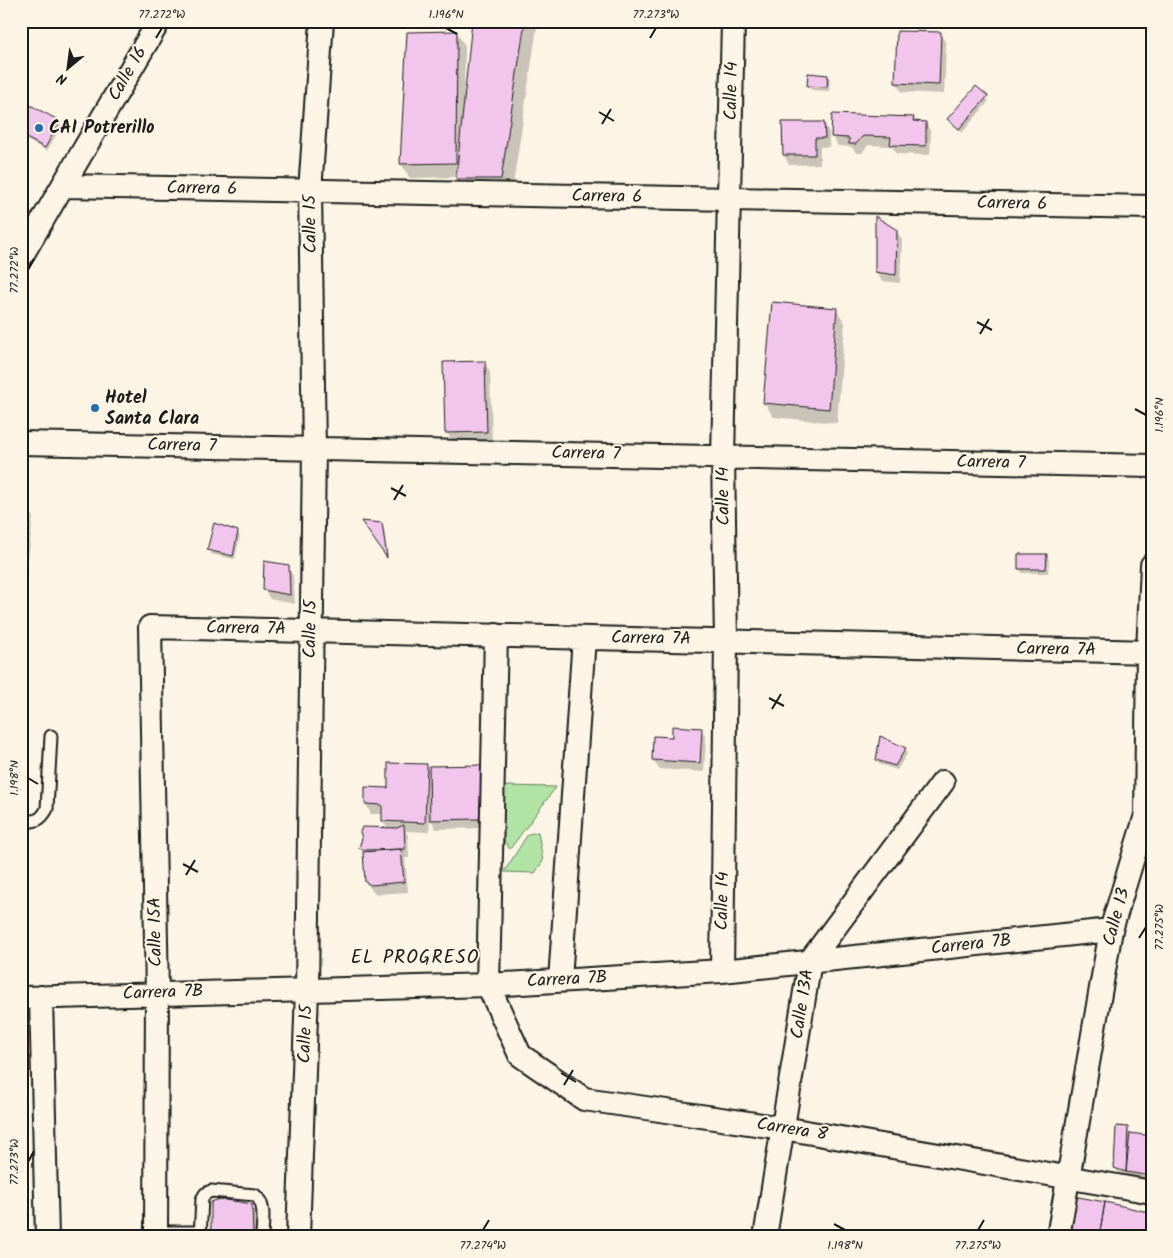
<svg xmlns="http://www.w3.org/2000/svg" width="1173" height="1258" viewBox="0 0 1173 1258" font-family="Kalam,sans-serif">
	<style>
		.green { fill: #b1e3a4; stroke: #668060 }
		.shadow { fill: #0003 }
		.building { fill: #f2c6ec; stroke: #1c1c1c }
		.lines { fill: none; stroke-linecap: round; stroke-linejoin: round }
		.service-casing { stroke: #1c1c1c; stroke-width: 15 }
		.minor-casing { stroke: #1c1c1c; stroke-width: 26 }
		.service { stroke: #fcf5e5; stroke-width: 11 }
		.minor { stroke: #fcf5e5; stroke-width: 22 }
		.ticks { fill: none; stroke: #1c1c1c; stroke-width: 2 }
		.poi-dot { fill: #1f6fb2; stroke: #fcf5e5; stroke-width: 2 }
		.labels { text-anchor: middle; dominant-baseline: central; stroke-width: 4; stroke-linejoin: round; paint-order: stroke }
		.street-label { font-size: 18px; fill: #1c1c1c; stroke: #fcf5e5 }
		.poi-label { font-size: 18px; font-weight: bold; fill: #1c1c1c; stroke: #fcf5e5; text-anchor: start }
		.neighbourhood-label { font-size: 19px; letter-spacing: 1px; fill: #1c1c1c; stroke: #fcf5e5 }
		.neatline { fill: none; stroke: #1c1c1c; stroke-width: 2 }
		.ticks-label { font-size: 12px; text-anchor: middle; fill: #1c1c1c }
	</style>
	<rect width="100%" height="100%" fill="#fcf5e5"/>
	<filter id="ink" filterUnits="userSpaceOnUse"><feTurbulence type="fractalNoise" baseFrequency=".02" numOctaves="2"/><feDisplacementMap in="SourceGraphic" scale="10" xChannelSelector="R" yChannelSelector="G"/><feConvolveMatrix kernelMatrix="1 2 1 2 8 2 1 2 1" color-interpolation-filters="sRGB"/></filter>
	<g filter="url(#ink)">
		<path class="green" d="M502 786 556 787 510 849 504 841Z
			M538 832 543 861 535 873 504 872 528 834Z"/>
		<path class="shadow" d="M474 21H538L511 198 468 197 458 177 410 178 401 164 456 32 465 46 464 94 466 95Z
			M940 34 946 43 944 94 902 92 896 83Z
			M827 76 830 80 829 91 811 90 809 86Z
			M976 88 989 101 962 133 948 119Z
			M913 118 916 123H926L931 133 930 155 897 154 892 146 868 145 862 153H856L852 147 838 146 833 137Z
			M59 122 61 126 47 151 21 137V124Z
			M784 123H824L829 132V147H820V164L789 165 784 155Z
			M896 230 902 240 900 283 882 281 876 272Z
			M773 303 836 309 845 323 837 423 773 417 765 403Z
			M484 362 490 372 492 441 452 442 447 432Z
			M21 498 33 517 21 618Z
			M381 524 384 528 388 558 365 525Z
			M238 532 240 536 235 559 211 554 209 550Z
			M1047 556 1049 560 1048 573H1022L1020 569Z
			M288 567 293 576 295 604 270 599 264 590Z
			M701 729 706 738 704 772 659 769 653 760 673 738Z
			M905 749 907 754 897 770 879 764 877 760Z
			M426 766 430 772 483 766 486 828 436 829 430 818 429 832 406 831 408 836 409 858H405L408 892 377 894 372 891 366 881 364 854 360 848 388 829 383 821V814H371L366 804 367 788 389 789Z
			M1128 1128 1130 1134 1152 1137V1184L1133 1181 1130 1176 1118 1172 1115 1167Z
			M251 1205 260 1219V1237H212Z"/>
		<path class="building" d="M472 21H525L501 179H456Z
			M457 31 456 163 400 164 407 32Z
			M897 31 941 32 939 85 895 83Z
			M808 73 828 75 827 87 807 86Z
			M976 86 988 96 959 129 947 119Z
			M30 105 60 121 45 148 21 135V122Z
			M832 114 914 117 913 121 926 122V146L890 145 891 137 863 136 856 144H849V138L831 137Z
			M782 122H824L825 138H815V155H783Z
			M875 216 897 230 896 275 875 272Z
			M772 302 837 308 829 409 763 403Z
			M485 361 487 432 445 433 443 362Z
			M361 521 382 523 387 558Z
			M214 523 238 531 233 556 207 550Z
			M1018 554H1047L1046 569H1018Z
			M264 561 289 565 290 595 263 590Z
			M672 726 702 728 700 763 652 760 653 736 672 737Z
			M880 736 906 748 895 766 876 760Z
			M388 763 427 764 425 823 382 821V805L365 804V787L388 788Z
			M483 765 481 819 430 820 429 766Z
			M404 825 405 849 363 850 359 848 362 838 360 832 362 827 397 828Z
			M401 849 404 882 371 885 365 882 363 852Z
			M1116 1126 1128 1127 1126 1172 1114 1168Z
			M1130 1133 1152 1136V1176L1126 1172Z
			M1073 1196 1105 1202 1099 1237H1066Z
			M220 1199 252 1204 253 1237H211V1202Z
			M1105 1202 1152 1213V1237H1099Z"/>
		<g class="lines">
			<defs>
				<path id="service" d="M21 822C35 821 40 822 47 809L51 736
					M156 1232H200
					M200 1237 202 1199 205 1194 211 1191 255 1195C267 1205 262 1223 262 1237"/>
				<path id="minor" d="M63 186 1152 207
					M21 257 159 21
					M21 443 1152 466
					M496 635 488 985 520 1055 584 1099 783 1128 1152 1192
					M722 971 726 641 723 457 733 21
					M560 980 584 638
					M41 997 47 1237
					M21 998 488 985 722 971 1111 930
					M156 1237 157 993 150 627 1152 652
					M298 1237 307 990 314 449 310 191 322 21
					M765 1237 810 961 943 782
					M1058 1237 1111 930 1146 815 1148 652 1152 565"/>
			</defs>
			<use href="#service" class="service-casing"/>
			<use href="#minor" class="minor-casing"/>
			<use href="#service" class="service"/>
			<use href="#minor" class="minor"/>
		</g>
	</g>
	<path class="ticks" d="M446 28 457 34M156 38 162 28M650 38 656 28M599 112 614 121M602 124 611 109M28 270 34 259M977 322 992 330M980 334 989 319M1135 409 1146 415M391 488 406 496M394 500 403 485M769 698 784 706M772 709 781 694M28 778 38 784M183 864 198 872M186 875 195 860M1139 938 1146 927M561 1073 576 1082M564 1085 573 1070M28 1162 34 1151M834 1224 845 1230M483 1230 489 1220M978 1230 984 1220"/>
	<g class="poi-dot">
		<circle cx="39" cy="128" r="5"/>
		<circle cx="95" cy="408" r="5"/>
	</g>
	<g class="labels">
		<g class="street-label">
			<text transform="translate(128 74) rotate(-60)">Calle 16</text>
			<text transform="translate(732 91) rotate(-89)">Calle 14</text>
			<text transform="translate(202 189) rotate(1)">Carrera 6</text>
			<text transform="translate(607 197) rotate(1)">Carrera 6</text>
			<text transform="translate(1012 204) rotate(1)">Carrera 6</text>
			<text transform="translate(311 224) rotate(-91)">Calle 15</text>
			<text transform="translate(182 446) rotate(1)">Carrera 7</text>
			<text transform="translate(586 454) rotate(1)">Carrera 7</text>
			<text transform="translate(991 463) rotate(1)">Carrera 7</text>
			<text transform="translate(724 496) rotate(-91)">Calle 14</text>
			<text transform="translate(246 629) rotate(1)">Carrera 7A</text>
			<text transform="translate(311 629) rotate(-89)">Calle 15</text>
			<text transform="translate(651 639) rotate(1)">Carrera 7A</text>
			<text transform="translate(1056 650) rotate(1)">Carrera 7A</text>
			<text transform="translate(723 901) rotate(-89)">Calle 14</text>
			<text transform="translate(1117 917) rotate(-75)">Calle 13</text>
			<text transform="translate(156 932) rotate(-91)">Calle 15A</text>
			<text transform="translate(971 945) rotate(-6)">Carrera 7B</text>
			<text transform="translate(567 980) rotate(-3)">Carrera 7B</text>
			<text transform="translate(163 993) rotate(-2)">Carrera 7B</text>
			<text transform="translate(803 1004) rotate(-81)">Calle 13A</text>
			<text transform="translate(306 1034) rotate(-88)">Calle 15</text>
			<text transform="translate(792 1130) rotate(9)">Carrera 8</text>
		</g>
		<g class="poi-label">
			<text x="49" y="128">CAI Potrerillo</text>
			<text x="105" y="398">Hotel<tspan x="105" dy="21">Santa Clara</tspan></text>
		</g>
		<g class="neighbourhood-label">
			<text x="415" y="958">EL PROGRESO</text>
		</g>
	</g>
	<rect width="1173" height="1258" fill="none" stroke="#fcf5e5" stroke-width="55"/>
	<g transform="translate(68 68) rotate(209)" stroke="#fcf5e5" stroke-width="4" paint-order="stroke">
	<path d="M0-4L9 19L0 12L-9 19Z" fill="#1c1c1c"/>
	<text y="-8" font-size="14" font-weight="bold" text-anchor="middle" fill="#1c1c1c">N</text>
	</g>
	<rect x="28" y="28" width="1118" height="1202" class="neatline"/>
	<g class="ticks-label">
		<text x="162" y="18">77.272°W</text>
		<text x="446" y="18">1.196°N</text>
		<text x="656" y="18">77.273°W</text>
		<text transform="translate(14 270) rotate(-90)" y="4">77.272°W</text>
		<text transform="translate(1159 415) rotate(-90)" y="4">1.196°N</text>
		<text transform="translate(14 778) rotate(-90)" y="4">1.198°N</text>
		<text transform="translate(1159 927) rotate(-90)" y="4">77.275°W</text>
		<text transform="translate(14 1162) rotate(-90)" y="4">77.273°W</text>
		<text x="483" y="1249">77.274°W</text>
		<text x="845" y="1249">1.198°N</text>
		<text x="978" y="1249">77.275°W</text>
	</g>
</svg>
